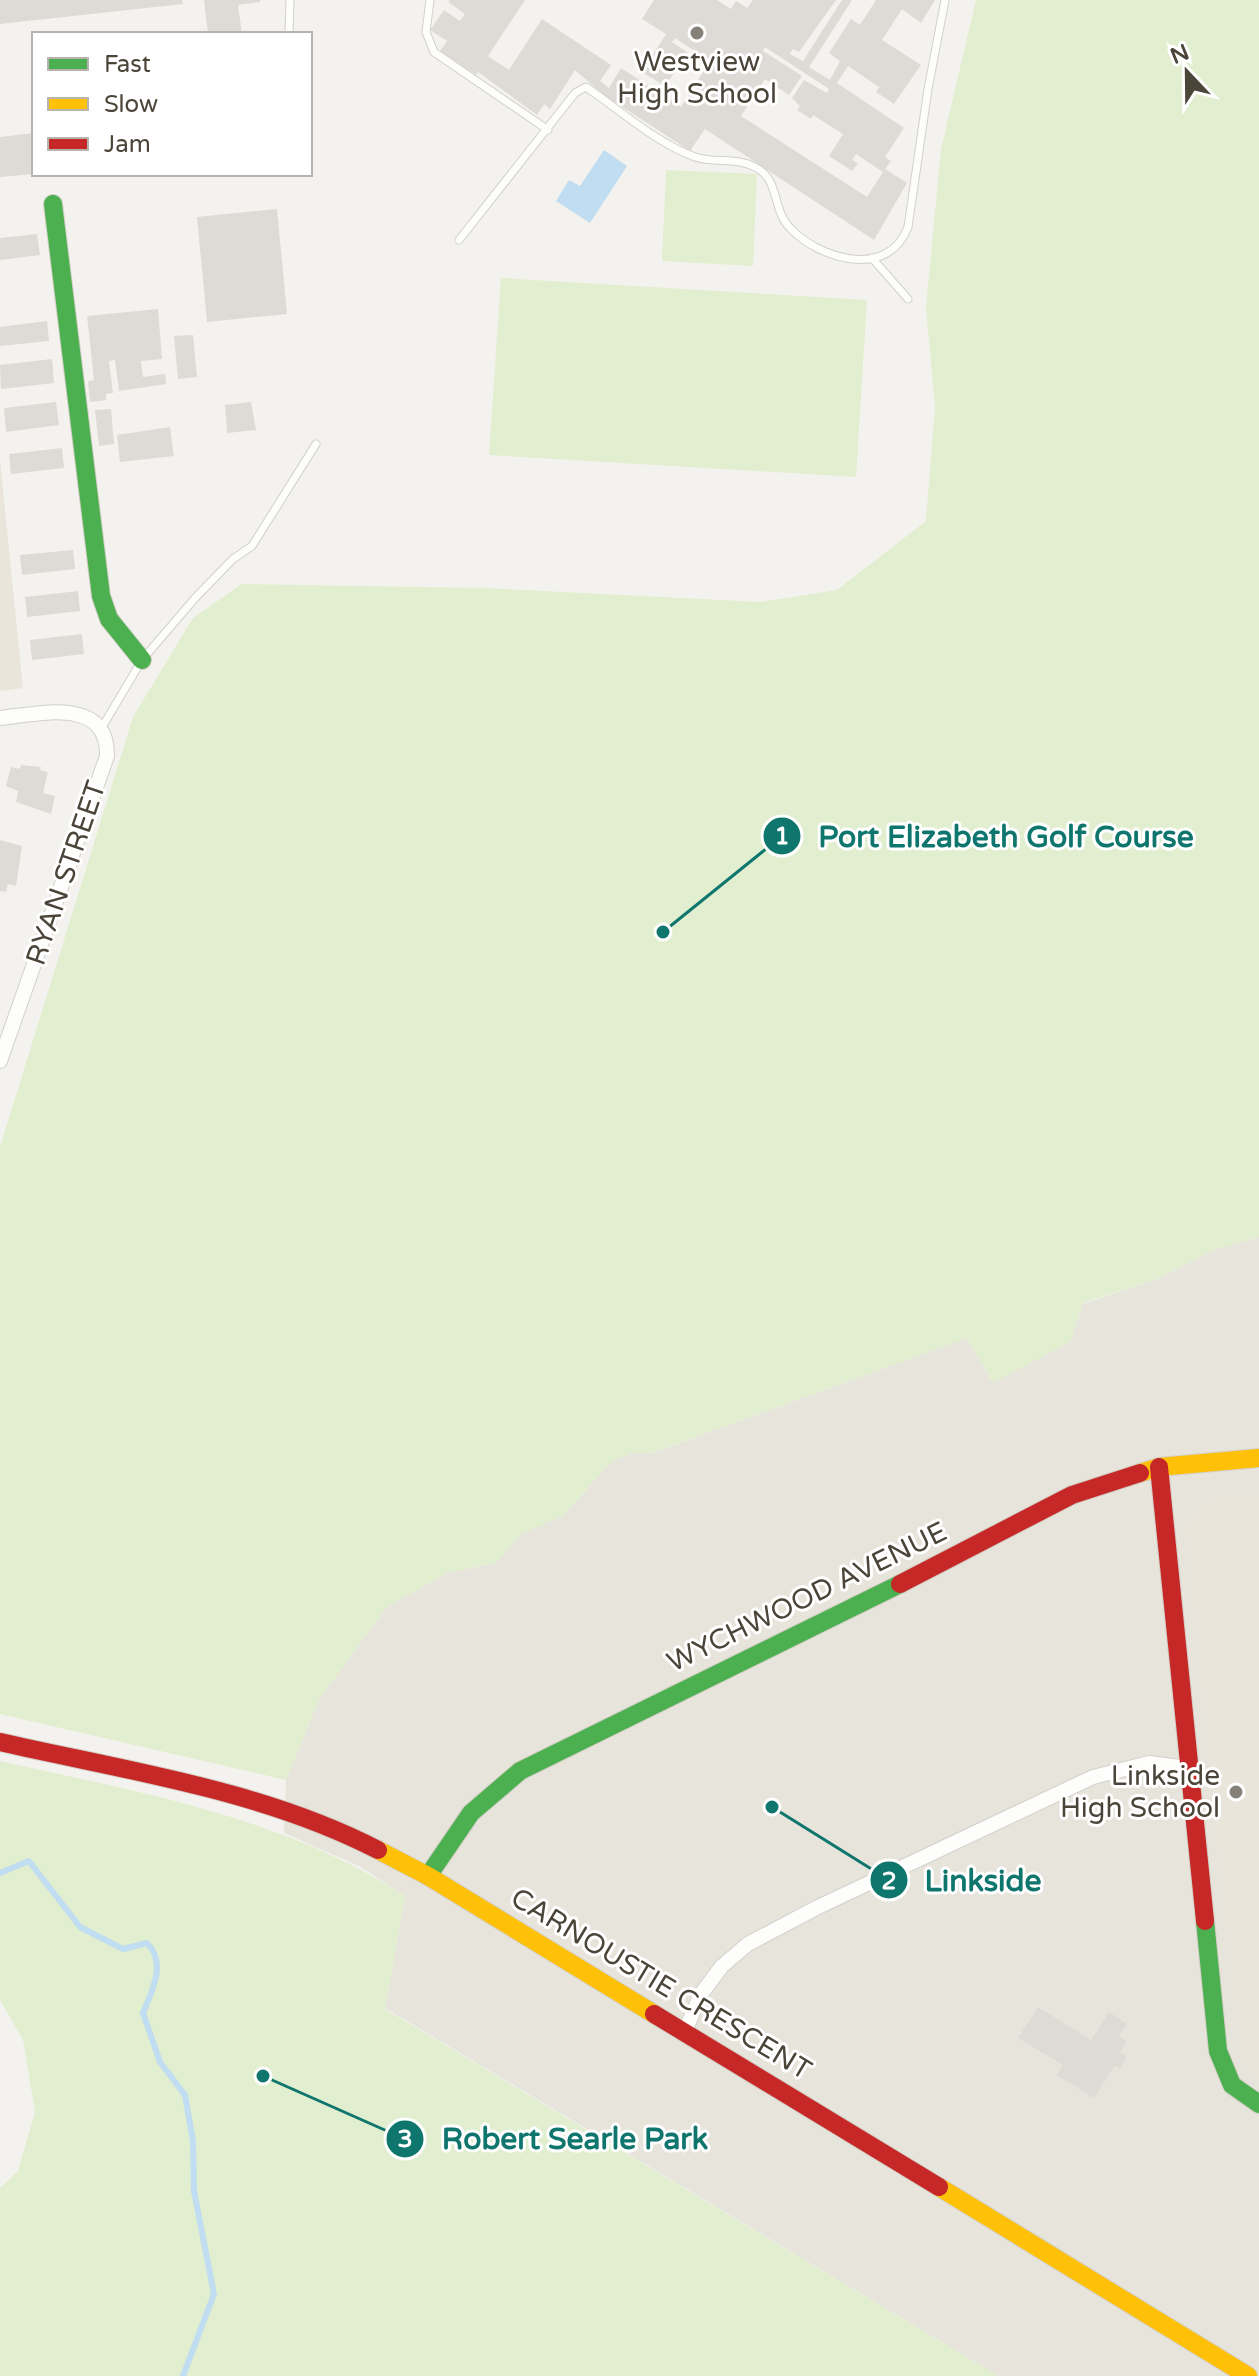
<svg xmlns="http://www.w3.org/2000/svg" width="1259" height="2376" viewBox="0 0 1259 2376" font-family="'Varela Round',sans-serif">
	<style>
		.residential { fill: #e7e4dc }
		.education { fill: #eae5da }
		.green { fill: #e1eecf }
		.water { fill: #c0ddf1 }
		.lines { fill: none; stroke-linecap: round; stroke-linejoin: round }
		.stream { stroke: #c0ddf1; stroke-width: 6 }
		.building { fill: #dedbd6; fill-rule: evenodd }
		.lane-casing { stroke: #d2d0cb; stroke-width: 9 }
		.street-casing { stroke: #d2d0cb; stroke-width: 16 }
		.fast-casing { stroke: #d3cfc5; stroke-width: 20 }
		.slow-casing { stroke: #d3cfc5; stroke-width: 20 }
		.jam-casing { stroke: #d3cfc5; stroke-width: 20 }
		.lane { stroke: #fdfdfc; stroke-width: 7 }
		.street { stroke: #fdfdfc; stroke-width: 14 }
		.fast { stroke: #4caf50; stroke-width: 18 }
		.slow { stroke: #ffc107; stroke-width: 18 }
		.jam { stroke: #c62828; stroke-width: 18 }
		.poi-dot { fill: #868178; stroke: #fff; stroke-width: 3 }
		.labels { text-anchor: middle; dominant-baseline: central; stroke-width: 6; stroke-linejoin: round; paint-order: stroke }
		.poi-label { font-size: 28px; fill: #4b4439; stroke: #fff }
		.street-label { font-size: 28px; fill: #4b4439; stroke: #fff }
		.leader { fill: none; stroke: #0f766e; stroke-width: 3 }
		.callout-dot { fill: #0f766e; stroke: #fff; stroke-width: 3 }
		.mark-label { font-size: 24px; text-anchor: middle; font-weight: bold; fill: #fff }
		.callout-label { font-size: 30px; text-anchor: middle; font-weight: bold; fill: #0f766e; stroke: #fff; stroke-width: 6; stroke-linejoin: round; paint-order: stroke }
	</style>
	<rect width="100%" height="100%" fill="#f4f2ee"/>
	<path class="residential" d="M1259 1237V2376H998L385 2008 405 1896 361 1867 284 1833 286 1780 320 1698 387 1607 447 1573 496 1563 520 1535 564 1515 610 1463 631 1453H653L967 1338 992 1382 1070 1342 1083 1304 1155 1280 1214 1250Z"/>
	<path class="education" d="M0 460 23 688 0 691Z
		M1259 1494V2080L1240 2057 1186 1527 1209 1499Z"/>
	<path class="green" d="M976 0H1259V1237L1214 1250 1155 1280 1083 1303 1070 1342 993 1383 967 1338 652 1453H631L610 1463 564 1515 520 1535 496 1563 447 1573 387 1607 320 1698 286 1780 0 1714V1147L133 717 193 618 242 584 485 588 760 602 837 590 926 521 935 407 926 307 941 149Z
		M666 170 757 174 753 266 662 261Z
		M501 278 867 300 856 477 489 455Z
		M0 1761C138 1792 285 1817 405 1896L385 2009 998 2376H0V2188L18 2171 35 2112 23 2040 0 2000Z"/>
	<path class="water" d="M604 150 627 166 590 223 556 201 569 180 580 186Z"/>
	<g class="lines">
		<path class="stream" d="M0 1873 29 1861 80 1927 123 1949 147 1943C167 1963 152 1991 143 2013L160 2062 185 2095 193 2141 194 2191 214 2294 183 2376"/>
	</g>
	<path class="building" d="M0 0H182L183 4 0 24Z
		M204 0H260V2L238 5 242 34H208Z
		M450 0H525L488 56 509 70 542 19 611 65 600 81 609 88 621 68 681 107 710 61 675 38 672 42 688 53 665 86 642 72 666 34 642 19 654 0H717L731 9 736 1 747 8 753 0H836L799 52 793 49 790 54 803 61 842 0H852L809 67 830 80 840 61 829 53 851 19 860 25 876 0H935L921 23 902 9 882 40 921 65 894 104 876 92 879 87 848 66 837 83 904 128 885 157 891 161 885 169 907 183 874 240 705 129 690 151 604 95 575 70 550 109 544 104 537 115 478 72 476 75 440 51 447 41 430 30 444 10 460 21 465 14 448 2ZM765 47 829 89 827 93 804 80 792 98 800 106 797 110 811 119 813 115 843 134 829 156 852 171 858 163 852 160 856 154 883 172 867 197 741 116 765 79 789 95 802 76 763 51Z
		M34 133V174L0 177V137Z
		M277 209 287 314 207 322 197 217Z
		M37 234 40 255 0 260V238Z
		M158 309 162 359 141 361 143 377 165 374 166 384 119 391 115 360 109 361 113 393 106 394V400L90 402 88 381 94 380 87 316Z
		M47 321 49 341 0 346V327Z
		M193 335 197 377 178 379 174 336Z
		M52 359 54 383 1 389 0 365Z
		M56 402 59 425 6 432 4 408Z
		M251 402 256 430 227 433 225 405Z
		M111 409 114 444 99 446 95 410Z
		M170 427 174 456 120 462 117 435Z
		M62 448 64 468 11 474 9 454Z
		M73 550 75 569 22 575 20 555Z
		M78 591 80 611 27 617 25 597Z
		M82 634 84 654 32 660 30 640Z
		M21 765 41 767 40 770 48 772 43 793 55 796 51 814 16 802 18 791 6 786 11 767 20 769Z
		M0 840 22 846 16 886 8 884 6 892 0 891Z
		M1038 2007 1091 2040 1109 2012 1127 2024 1119 2036 1127 2042 1120 2052 1127 2056 1120 2068 1115 2065 1094 2098 1057 2075 1063 2065 1018 2038Z"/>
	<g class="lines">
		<defs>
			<path id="lane" d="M430 0 426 32 434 52 548 130
				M289 34 290 0
				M459 240 575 93 586 87C620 110 656 143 695 157 716 164 740 156 760 170 779 183 773 211 790 228 819 259 888 280 908 227L928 89 945 0
				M872 258 908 299
				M101 729 142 660 196 597 233 559 252 546 316 444"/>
			<path id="street" d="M0 718C38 714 108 696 107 756L0 1061
				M685 2031 701 1994 722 1966 748 1944 816 1908 1093 1777 1149 1763 1188 1768"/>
			<path id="fast" d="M53 204 101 596 109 619 142 660
				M428 1876 471 1813 520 1771 900 1584
				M1205 1921 1218 2051 1232 2085 1259 2104"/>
			<path id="slow" d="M1140 1473 1159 1467 1259 1458
				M378 1850 428 1876 654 2014
				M939 2187 1248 2376"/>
			<path id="jam" d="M1159 1467 1205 1921
				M900 1584 1072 1495 1140 1473
				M0 1742C127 1771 262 1790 378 1850
				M654 2014 939 2187"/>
		</defs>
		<use href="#lane" class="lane-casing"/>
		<use href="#street" class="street-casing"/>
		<use href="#fast" class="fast-casing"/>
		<use href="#slow" class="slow-casing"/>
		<use href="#jam" class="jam-casing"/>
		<use href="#lane" class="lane"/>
		<use href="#street" class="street"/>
		<use href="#fast" class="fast"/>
		<use href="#slow" class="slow"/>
		<use href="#jam" class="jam"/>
	</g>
	<g class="poi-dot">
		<circle cx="697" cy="33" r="8"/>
		<circle cx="1236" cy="1792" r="8"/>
	</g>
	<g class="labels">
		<g class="poi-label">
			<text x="697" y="62">Westview<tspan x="697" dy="32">High School</tspan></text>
			<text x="1220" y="1776" text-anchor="end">Linkside<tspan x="1220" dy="32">High School</tspan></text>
		</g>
		<g class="street-label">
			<text transform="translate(66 873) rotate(-71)">RYAN STREET</text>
			<text transform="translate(807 1597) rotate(-26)">WYCHWOOD AVENUE</text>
			<text transform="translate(661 1984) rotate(31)">CARNOUSTIE CRESCENT</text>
		</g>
	</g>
	<path class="leader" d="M663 932L782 836M772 1807L889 1880M263 2076L405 2139"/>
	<g class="callout-dot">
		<circle cx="663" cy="932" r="8"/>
		<circle cx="772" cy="1807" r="8"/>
		<circle cx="263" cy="2076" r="8"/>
		<circle cx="782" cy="836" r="20"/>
		<circle cx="889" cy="1880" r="20"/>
		<circle cx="405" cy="2139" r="20"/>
	</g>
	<g class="mark-label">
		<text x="782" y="844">1</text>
		<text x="889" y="1889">2</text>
		<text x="405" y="2147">3</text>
	</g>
	<g class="callout-label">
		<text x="1006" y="847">Port Elizabeth Golf Course</text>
		<text x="983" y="1891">Linkside</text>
		<text x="575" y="2149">Robert Searle Park</text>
	</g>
	<rect x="32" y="32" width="280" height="144" fill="#ffffff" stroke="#b7b4b0" stroke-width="2"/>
	<rect x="48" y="58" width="40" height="12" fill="#4caf50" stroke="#b7b4b0" stroke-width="2"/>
	<text x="104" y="72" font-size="24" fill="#4b4439">Fast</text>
	<rect x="48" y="98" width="40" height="12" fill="#ffc107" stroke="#b7b4b0" stroke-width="2"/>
	<text x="104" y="112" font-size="24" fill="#4b4439">Slow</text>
	<rect x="48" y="138" width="40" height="12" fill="#c62828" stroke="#b7b4b0" stroke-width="2"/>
	<text x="104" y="152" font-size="24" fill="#4b4439">Jam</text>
	<g transform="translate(1187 72) rotate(338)" stroke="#ffffff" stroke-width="6" paint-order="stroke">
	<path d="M0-6L14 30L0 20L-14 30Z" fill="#4b4439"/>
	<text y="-12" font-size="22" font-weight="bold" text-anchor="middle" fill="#4b4439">N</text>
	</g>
</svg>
